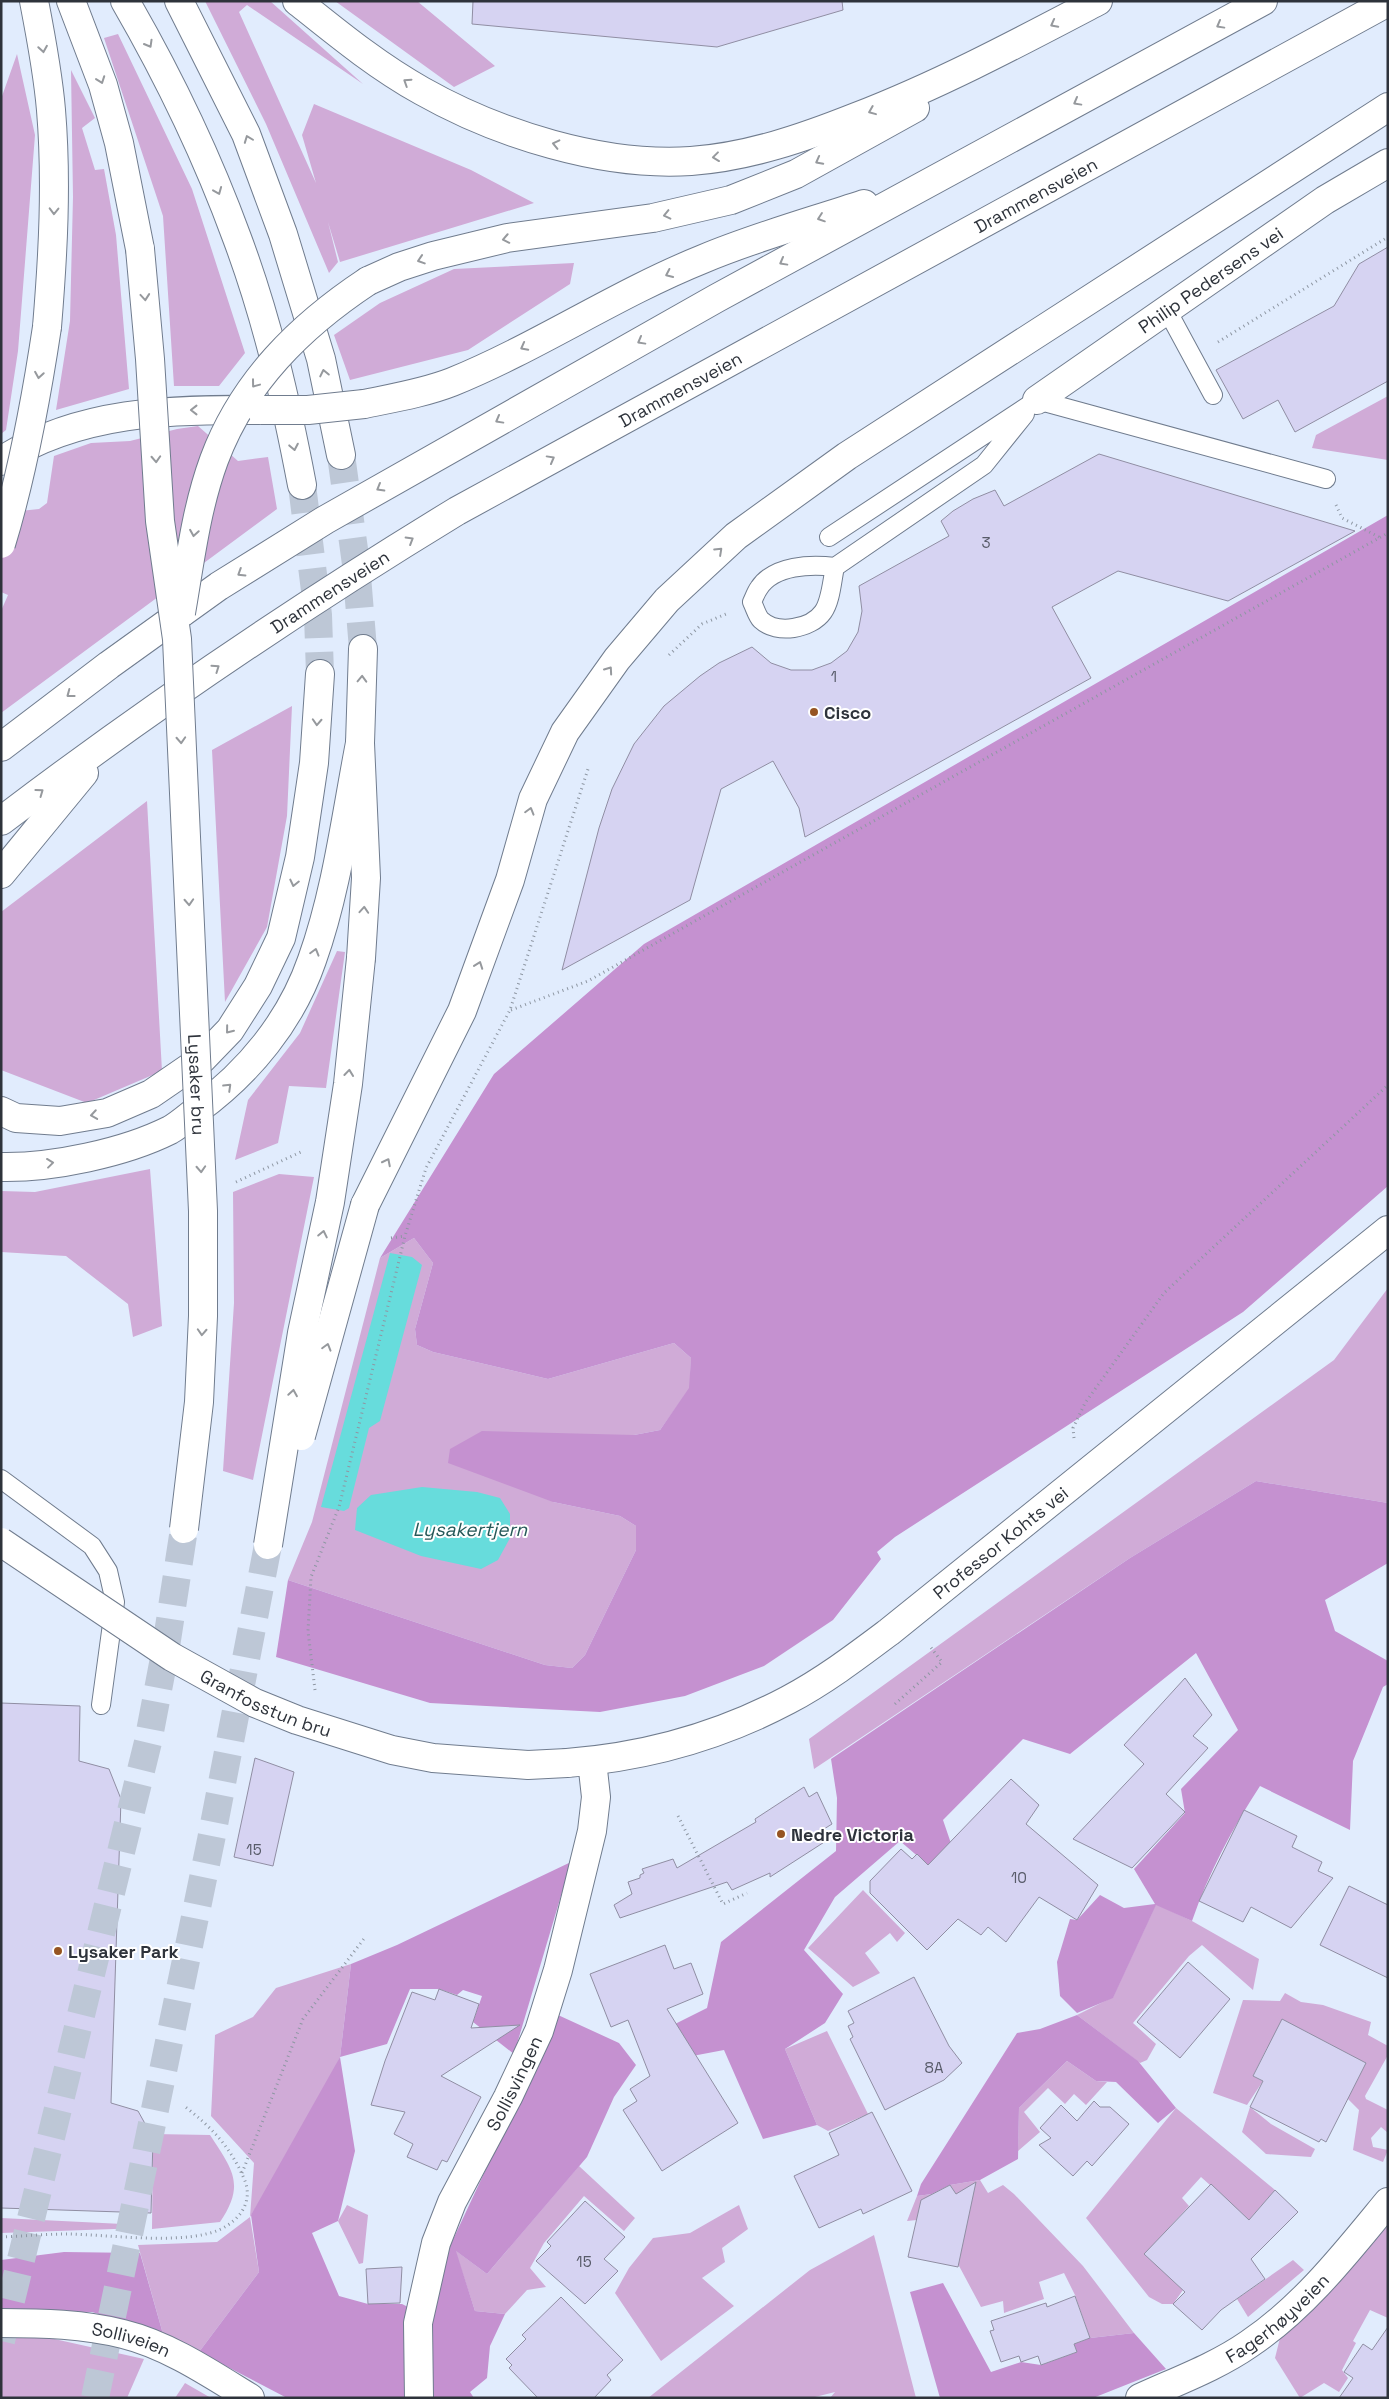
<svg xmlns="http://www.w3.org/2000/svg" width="1389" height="2399" viewBox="0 0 1389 2399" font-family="'Space Grotesk',sans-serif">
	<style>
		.green { fill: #d0abd7 }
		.forest { fill: #c591d0 }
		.water { fill: #67dcdc }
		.building { fill: #d6d3f2; stroke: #908ea3 }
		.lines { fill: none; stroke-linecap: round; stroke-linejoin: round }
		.trunk-tunnel { stroke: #bdc7d6; stroke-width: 28; stroke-dasharray: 28 14; stroke-linecap: butt }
		.service-casing { stroke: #707c8e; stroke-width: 20 }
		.minor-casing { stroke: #707c8e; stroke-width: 30 }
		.secondary-casing { stroke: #707c8e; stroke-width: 30 }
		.trunk-casing { stroke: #707c8e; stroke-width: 30 }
		.path { stroke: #8e97a3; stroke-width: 3; stroke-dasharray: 1 4; stroke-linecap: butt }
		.service { stroke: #fff; stroke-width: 18 }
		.minor { stroke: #fff; stroke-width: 28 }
		.secondary { stroke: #fff; stroke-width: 28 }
		.trunk { stroke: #fff; stroke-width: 28 }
		.secondary-bridge-casing { stroke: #707c8e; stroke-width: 30; stroke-linecap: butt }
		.trunk-bridge-casing { stroke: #707c8e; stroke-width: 30; stroke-linecap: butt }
		.secondary-bridge { stroke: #fff; stroke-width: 28 }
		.trunk-bridge { stroke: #fff; stroke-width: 28 }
		.oneway { stroke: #96999d }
		.poi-dot { fill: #965422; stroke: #fff; stroke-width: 2 }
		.labels { text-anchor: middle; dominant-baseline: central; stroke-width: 4; stroke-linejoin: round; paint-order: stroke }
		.number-label { font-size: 15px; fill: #585b69 }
		.street-label { font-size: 18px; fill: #2e333b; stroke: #fff }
		.poi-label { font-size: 18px; font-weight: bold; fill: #2e333b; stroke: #fff; text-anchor: start }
		.water-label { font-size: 19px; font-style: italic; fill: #265959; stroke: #fff }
	</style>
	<rect width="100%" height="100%" fill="#e1ecfd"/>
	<path class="green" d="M205 1H270L363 84 247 5 239 12 316 183 302 135 314 104 471 170 534 203 340 262 328 222 338 262 329 273 266 124Z
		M335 1H417L495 66 454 87Z
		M118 34 192 189 245 353 219 386H174L163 216 104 38Z
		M17 54 35 135 18 351 6 430 1 434V99Z
		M71 70 95 118 82 128 95 170 104 169 116 235 129 389 56 410 70 321 73 197Z
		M574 263 570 284 468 350 350 380 334 335 380 303 454 269Z
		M1388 396V460L1312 448 1316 435Z
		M198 426 238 461 268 457 277 509 1 713V611L8 595 1 592V513L39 509 47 503 54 456 91 443 130 441 177 429Z
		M292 706 287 816 267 927 225 1002 212 750Z
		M147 801 162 1071 87 1103 1 1070V912Z
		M337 951 345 952 326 1088 289 1086 278 1143 235 1160 248 1100 300 1033Z
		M150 1169 162 1326 133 1337 128 1304 66 1256 1 1252V1191L35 1192Z
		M279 1174 314 1177 253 1480 223 1471 234 1303 233 1192Z
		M414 1238 433 1263 415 1329 417 1345 433 1352 548 1379 674 1343 691 1358 690 1388 660 1430 634 1435 553 1502 620 1516 636 1526V1550L585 1655 572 1668 545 1665 288 1580 312 1522 380 1258Z
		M1388 1288V1503L1256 1481 1130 1558 814 1769 809 1739 1334 1360Z
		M863 1890 905 1933 897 1942 890 1933 865 1953 880 1973 853 1987 808 1948Z
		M1156 1904 1192 1921 1259 1959 1253 1990 1202 1945 1189 1956 1133 2023 1156 2044 1147 2060 1140 2063 1077 2015 1113 1997Z
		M351 1964 340 2057 315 2112 250 2217 259 2272 199 2352 163 2334 138 2245 217 2242 250 2217 254 2163 211 2116 215 2035 253 2017 276 1988Z
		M1285 1993 1301 2002 1323 2005 1371 2022 1368 2035 1388 2046V2055L1365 2096 1366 2099 1388 2110V2133L1381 2127 1371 2138 1373 2147 1388 2150 1383 2162 1353 2150 1359 2110 1345 2096 1289 2024 1267 2048 1253 2076 1263 2081 1247 2105 1213 2093 1243 2000 1280 2001Z
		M827 2031 868 2114 828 2131 817 2125 785 2049Z
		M1067 2061 1096 2081 1107 2082 1086 2105 1074 2094 1065 2104 1048 2088 1024 2112 1040 2132 1018 2151 1019 2108Z
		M1250 2107 1271 2124 1315 2149 1311 2157 1266 2154 1242 2132Z
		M1176 2108 1275 2190 1249 2220 1201 2177 1182 2198 1189 2206 1145 2254 1183 2290 1173 2304H1162L1149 2297 1086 2218Z
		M153 2134 210 2135C232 2169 246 2184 220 2222L152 2229Z
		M579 2166 635 2218 624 2231 584 2196 544 2243 530 2268 546 2287 527 2290 505 2314 475 2311 455 2250 487 2274Z
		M980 2180 988 2193 1003 2185 1014 2194 1083 2266 1134 2333 1090 2338 1075 2295 1064 2273 1039 2282 1044 2299 1004 2313 1003 2301 981 2307 958 2264 917 2220 907 2221 917 2196 932 2194 938 2209 958 2197 950 2185Z
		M347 2205 368 2215 363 2263 359 2264 338 2221Z
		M739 2205 748 2229 722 2248 725 2262 702 2278 734 2306 661 2361 615 2293 629 2268 653 2238 690 2233Z
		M1 2218 143 2225 142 2228 1 2233Z
		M1388 2226V2318L1370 2310 1353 2341 1356 2343 1342 2370 1348 2378 1339 2392 1324 2383 1300 2398 1275 2358 1280 2338Z
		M874 2235 916 2398H830L835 2392 811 2398H648L810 2270Z
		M1293 2260 1304 2270 1248 2317 1237 2299Z
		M32 2334 144 2359 127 2398H1V2336Z
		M185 2383 211 2398H175Z"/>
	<path class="forest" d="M1388 515V1186L1243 1312 895 1537 877 1552 881 1559 833 1620 764 1666 685 1696 600 1712 430 1703 276 1657 288 1580 545 1665 572 1668 585 1655 636 1550V1526L620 1516 553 1502 448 1463 450 1449 482 1431 634 1435 660 1430 689 1388 691 1358 674 1343 548 1379 433 1352 417 1345 415 1329 433 1263 414 1238 380 1258 494 1074 644 944Z
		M1256 1481 1388 1503V1563L1325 1600 1335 1631 1388 1661V1684L1383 1687 1353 1761 1350 1830 1260 1786C1233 1827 1208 1874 1192 1921L1156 1905 1113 1998 1077 2013 1060 1996 1057 1962 1070 1919 1077 1920 1100 1895 1124 1908 1155 1904 1134 1869 1185 1813 1181 1789 1238 1730 1196 1653 1070 1754 1023 1739 943 1820 971 1902 900 1841 835 1897 804 1950 843 1994 825 2023 785 2049 817 2125 763 2139 724 2050 666 2061 649 2037 707 2008 721 1942 836 1851 837 1798 831 1759 1130 1558Z
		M571 1862 514 2054 473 2022 482 1996 463 1990 457 1995 439 1989H410L387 2044 340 2057 355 2151 338 2221 312 2233 339 2296 368 2304H402L410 2308 405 2398H287L199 2352 259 2272 251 2215 340 2057 351 1964 397 1945Z
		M558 2015 619 2043 636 2065 614 2097 587 2157 487 2274 456 2251 475 2311 505 2314 490 2346 487 2378 470 2392 474 2398H428V2340L450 2246Z
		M1077 2015 1138 2061 1176 2108 1158 2123 1116 2082 1096 2081 1067 2061 1019 2108 1018 2159 980 2180 950 2185 932 2194 917 2196 921 2184 1017 2033 1040 2029Z
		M64 2252 140 2253 163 2334 92 2312 1 2311V2260Z
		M943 2283 991 2372 1021 2362 1041 2365 1077 2352 1074 2344 1090 2338 1134 2333 1166 2369 1093 2398H940L910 2292Z"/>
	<path class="water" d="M390 1253 412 1257 422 1265 380 1421 369 1428 349 1508 344 1511 321 1507Z
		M422 1487 477 1492 500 1498 510 1514V1538L498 1560 481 1569 421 1556 355 1530 357 1508 371 1495Z"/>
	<path class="building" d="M473 1H842L843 10 717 47 472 24Z
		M1388 247V381L1295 432 1278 400 1243 419 1216 370 1334 306 1359 264Z
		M1099 454 1355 531 1228 601 1118 571 1052 607 1091 678 805 837 799 808 773 761 721 789 690 900 562 970 599 828 612 789 634 744 664 706 700 676 719 663 752 647 771 663 791 670H812L831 663 847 651 858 632 862 611 859 586 949 536 941 521 953 511 973 499 995 490 1004 506Z
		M1185 1678 1212 1715 1193 1736 1208 1748 1166 1794 1185 1812 1132 1868 1073 1839 1144 1764 1124 1745Z
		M1 1703 80 1706 79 1761 109 1769 121 1799 111 2103 138 2111 153 2138 151 2213 1 2208Z
		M255 1758 294 1772 273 1866 234 1857Z
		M1011 1779 1039 1805 1026 1824 1098 1885 1077 1920 1039 1897 1006 1942 988 1927 981 1935 958 1919 927 1950 870 1893V1881L901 1849 912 1859 917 1854 928 1865Z
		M804 1787 809 1797 817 1792 832 1824 824 1829 829 1839 770 1877V1873L732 1890 727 1882 620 1918 614 1905 632 1894 628 1882 640 1878V1875L644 1873 642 1869 673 1859 677 1868 756 1822 755 1819Z
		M1244 1810 1297 1836 1292 1847 1322 1862 1318 1871 1333 1878 1291 1928 1251 1907 1243 1922 1199 1901Z
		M1349 1886 1388 1905V1978L1320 1945Z
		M665 1945 674 1969 691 1963 703 1994 667 2009 738 2123 662 2171 623 2110 637 2101 630 2089 650 2076 628 2020 611 2027 590 1974Z
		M1188 1962 1230 1999 1180 2058 1137 2022Z
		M914 1977 949 2046 962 2063 944 2080 885 2110 850 2039 853 2037 848 2026 854 2023 848 2011Z
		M439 1989 479 2004 471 2028 520 2025 441 2076 481 2097 447 2162 442 2160 437 2170 407 2157 413 2144 394 2134 405 2112 371 2105 385 2061 412 1992 435 2000Z
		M1282 2019 1366 2063 1326 2142 1321 2139 1319 2142 1250 2107 1263 2081 1253 2076Z
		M1094 2101 1100 2107H1110L1129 2124 1092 2166 1087 2161 1073 2176 1039 2145 1051 2138 1040 2128 1061 2105 1077 2121Z
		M872 2112 912 2191 863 2214 861 2209 819 2228 794 2176 839 2155 829 2133Z
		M976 2182 958 2267 908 2257 921 2200 950 2185 956 2194Z
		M1211 2184 1249 2220 1275 2190 1298 2212 1251 2259 1265 2279 1221 2310 1202 2330 1173 2304 1185 2292 1144 2254Z
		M585 2201 625 2237 604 2259 618 2271 585 2304 536 2261 551 2246 547 2242Z
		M402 2267 400 2303 368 2304 366 2269Z
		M1075 2296 1090 2338 1074 2344 1077 2352 1041 2365 1038 2356 1021 2362 1019 2356 1001 2362 990 2331 994 2330 991 2321 1046 2303 1047 2307Z
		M561 2297 623 2360 607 2375 611 2380 594 2398H538L509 2368 512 2365 506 2359 526 2339 522 2335Z
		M1388 2327V2398H1339L1353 2378 1344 2372 1363 2344 1372 2350Z"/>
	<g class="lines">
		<path class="trunk-tunnel" d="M341 455 356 564 363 649
			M302 485 318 615 320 674
			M1 2341 148 1742 165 1653 184 1529
			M95 2398 211 1840 268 1545"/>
		<defs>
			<path id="service" d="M1167 310 1213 395
				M829 537 1037 400 1326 479
				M835 567C832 580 831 601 823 612 811 629 777 635 761 620 757 616 755 608 752 602 754 598 756 592 759 588 774 565 811 564 835 567L984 465 1025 414
				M1 1479 92 1546 108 1571 115 1602 101 1705"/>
			<g id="minor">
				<path id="s1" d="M1037 400 1325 200 1388 163"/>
				<path id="s2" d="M1 2323C42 2323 84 2324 123 2334 168 2345 211 2374 250 2398"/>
				<path id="s3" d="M419 2398 418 2323 436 2243 452 2202 508 2097 539 2031 558 1970 592 1831 596 1797 592 1761"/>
				<path id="s4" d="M1140 2398C1177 2381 1216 2367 1249 2344 1304 2307 1346 2253 1388 2202"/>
			</g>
			<g id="secondary">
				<path id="s5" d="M567 1763C644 1757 720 1736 788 1700 824 1681 857 1656 889 1632L1388 1230"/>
			</g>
			<g id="trunk">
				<path d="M34 1C41 37 48 74 51 110 57 182 53 255 47 327"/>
				<path d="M71 1 103 85 119 143 140 249"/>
				<path d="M125 1C169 77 207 156 237 238 267 318 286 401 302 485"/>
				<path d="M179 1 246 134 283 234 321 359 341 455"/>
				<path d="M297 1C337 33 377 66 422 91 498 134 603 167 691 161 748 157 803 138 856 117 939 85 1018 43 1098 1"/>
				<path d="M368 281 399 267 433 256 507 238 653 218 731 200 796 174 915 108"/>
				<path d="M364 404C393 398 424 393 452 382 538 347 616 294 703 259 755 237 810 222 864 204"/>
				<path d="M1 461C78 411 171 409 259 410"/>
				<path d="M1 747 109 665 219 586 325 520 717 298 1263 1"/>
				<path id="s6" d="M1 821C147 710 301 606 457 511L1388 2"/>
				<path d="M1 874 84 773"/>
				<path d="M361 958 366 878 360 743 363 649"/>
				<path d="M1 1111 16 1118 60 1121 107 1113 151 1094 202 1059 230 1030 258 986 281 938 300 857 314 763 320 674"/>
				<path d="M1 1167C52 1168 124 1153 170 1130 179 1125 188 1117 197 1110 249 1072 291 1021 312 960 337 890 346 815 360 743"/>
				<path d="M365 1205 462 1011 510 880 533 799 565 732 617 659 667 600 736 536 847 456 1388 107"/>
			</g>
		</defs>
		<use href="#service" class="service-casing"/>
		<use href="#minor" class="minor-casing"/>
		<use href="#secondary" class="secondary-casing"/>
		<use href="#trunk" class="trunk-casing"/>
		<path class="path" d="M1218 342 1388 237
			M1336 505 1342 518 1379 537
			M669 655 702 624 726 614
			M511 1010 588 981 1388 533
			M236 1182 303 1151
			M391 1238 405 1236
			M1074 1438 1073 1428 1085 1403 1164 1293 1388 1085
			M315 1690 308 1631 311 1577 339 1507 405 1236 426 1168 510 1010 588 769
			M895 1704 942 1662 929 1645
			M678 1816 723 1904 747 1893
			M242 2173 303 2019 366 1936
			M1 2237C24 2236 47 2234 69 2234 110 2235 168 2243 206 2234 231 2229 255 2208 245 2181 232 2149 212 2127 184 2106"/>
		<use href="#service" class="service"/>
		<use href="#minor" class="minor"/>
		<use href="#secondary" class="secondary"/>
		<use href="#trunk" class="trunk"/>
		<defs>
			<g id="secondary-bridge">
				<path id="s7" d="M1 1542 172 1657 255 1703 297 1720 392 1750 433 1758 528 1765 567 1763"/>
			</g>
			<g id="trunk-bridge">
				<path id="s8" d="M140 249 150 359 160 521 177 639 203 1211V1316L199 1402 184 1529"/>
				<path d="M261 410H308L364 404"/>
				<path d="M1 544C23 472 36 400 47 327"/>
				<path d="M181 613C190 561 196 509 214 460 243 382 300 326 368 281"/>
				<path d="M301 1436 365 1205"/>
				<path d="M268 1545 302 1333 330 1202 348 1084 361 958"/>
			</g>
		</defs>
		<use href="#secondary-bridge" class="secondary-bridge-casing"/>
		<use href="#trunk-bridge" class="trunk-bridge-casing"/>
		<use href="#secondary-bridge" class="secondary-bridge"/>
		<use href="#trunk-bridge" class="trunk-bridge"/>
	</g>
	<defs><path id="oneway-chevron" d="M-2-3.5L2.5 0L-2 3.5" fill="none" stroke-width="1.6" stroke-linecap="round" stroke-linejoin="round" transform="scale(1.25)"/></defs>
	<g class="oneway">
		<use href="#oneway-chevron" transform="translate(1054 24) rotate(152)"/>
		<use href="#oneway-chevron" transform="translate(1220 25) rotate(151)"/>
		<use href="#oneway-chevron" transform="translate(149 44) rotate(60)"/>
		<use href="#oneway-chevron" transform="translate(43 49) rotate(81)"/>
		<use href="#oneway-chevron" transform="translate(101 80) rotate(70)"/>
		<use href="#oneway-chevron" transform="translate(407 82) rotate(-147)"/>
		<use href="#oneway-chevron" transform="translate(1077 102) rotate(151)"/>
		<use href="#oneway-chevron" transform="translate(872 111) rotate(158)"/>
		<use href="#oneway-chevron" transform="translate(248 139) rotate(-111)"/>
		<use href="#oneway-chevron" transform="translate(556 144) rotate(-167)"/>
		<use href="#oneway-chevron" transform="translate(716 157) rotate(173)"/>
		<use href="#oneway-chevron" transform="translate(819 161) rotate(152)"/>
		<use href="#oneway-chevron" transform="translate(218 191) rotate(68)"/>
		<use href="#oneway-chevron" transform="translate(54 211) rotate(91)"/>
		<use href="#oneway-chevron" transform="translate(667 215) rotate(167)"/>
		<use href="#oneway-chevron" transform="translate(821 218) rotate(161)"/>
		<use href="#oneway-chevron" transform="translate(506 239) rotate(169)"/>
		<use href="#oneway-chevron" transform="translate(421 260) rotate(162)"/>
		<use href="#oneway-chevron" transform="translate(783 262) rotate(151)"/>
		<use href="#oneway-chevron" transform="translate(669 274) rotate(155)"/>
		<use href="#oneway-chevron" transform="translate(145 297) rotate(85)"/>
		<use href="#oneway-chevron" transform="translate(641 341) rotate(151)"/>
		<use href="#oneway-chevron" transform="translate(524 347) rotate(152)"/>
		<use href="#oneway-chevron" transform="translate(324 373) rotate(-102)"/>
		<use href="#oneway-chevron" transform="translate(39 375) rotate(99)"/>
		<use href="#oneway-chevron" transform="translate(255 384) rotate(127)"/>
		<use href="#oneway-chevron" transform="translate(194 410) rotate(-180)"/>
		<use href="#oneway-chevron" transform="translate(499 420) rotate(151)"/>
		<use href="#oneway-chevron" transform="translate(294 447) rotate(79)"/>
		<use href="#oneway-chevron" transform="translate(156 459) rotate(87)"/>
		<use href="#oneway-chevron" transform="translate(551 459) rotate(-29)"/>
		<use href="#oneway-chevron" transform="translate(380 488) rotate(150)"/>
		<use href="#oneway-chevron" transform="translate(194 533) rotate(99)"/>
		<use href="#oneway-chevron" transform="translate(410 540) rotate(-31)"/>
		<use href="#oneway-chevron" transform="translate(719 551) rotate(-43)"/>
		<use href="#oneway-chevron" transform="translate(241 573) rotate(148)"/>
		<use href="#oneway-chevron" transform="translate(216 668) rotate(-35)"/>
		<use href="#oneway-chevron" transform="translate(609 670) rotate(-55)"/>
		<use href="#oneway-chevron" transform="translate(362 679) rotate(-88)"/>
		<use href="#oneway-chevron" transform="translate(70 694) rotate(143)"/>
		<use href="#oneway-chevron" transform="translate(317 722) rotate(93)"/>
		<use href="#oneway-chevron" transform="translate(181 740) rotate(87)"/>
		<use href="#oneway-chevron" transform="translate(40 792) rotate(-36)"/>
		<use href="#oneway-chevron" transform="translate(530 811) rotate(-74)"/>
		<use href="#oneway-chevron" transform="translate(294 883) rotate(103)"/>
		<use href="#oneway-chevron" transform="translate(189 902) rotate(87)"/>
		<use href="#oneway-chevron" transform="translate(364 910) rotate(-86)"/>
		<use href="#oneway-chevron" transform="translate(315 952) rotate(-74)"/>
		<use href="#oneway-chevron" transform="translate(479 965) rotate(-70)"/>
		<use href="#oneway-chevron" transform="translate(229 1030) rotate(129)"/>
		<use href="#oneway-chevron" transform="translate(349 1073) rotate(-84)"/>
		<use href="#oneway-chevron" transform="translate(228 1087) rotate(-44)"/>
		<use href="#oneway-chevron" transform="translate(94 1115) rotate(171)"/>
		<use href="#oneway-chevron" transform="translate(387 1162) rotate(-63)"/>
		<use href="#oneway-chevron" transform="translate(50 1163) rotate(-7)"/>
		<use href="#oneway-chevron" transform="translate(201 1169) rotate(87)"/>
		<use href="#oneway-chevron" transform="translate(323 1234) rotate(-78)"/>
		<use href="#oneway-chevron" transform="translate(202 1332) rotate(93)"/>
		<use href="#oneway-chevron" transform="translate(327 1347) rotate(-74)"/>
		<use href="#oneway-chevron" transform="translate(293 1393) rotate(-81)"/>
	</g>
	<g class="poi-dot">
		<circle cx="814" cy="712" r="5"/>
		<circle cx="781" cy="1834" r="5"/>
		<circle cx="58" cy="1951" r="5"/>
	</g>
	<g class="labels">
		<g class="number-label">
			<text x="986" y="542">3</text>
			<text x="834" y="676">1</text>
			<text x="254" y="1849">15</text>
			<text x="1019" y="1877">10</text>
			<text x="934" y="2067">8A</text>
			<text x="584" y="2261">15</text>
		</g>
		<g class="street-label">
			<text stroke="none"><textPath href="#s6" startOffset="1211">Drammensveien</textPath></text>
			<text stroke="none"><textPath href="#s1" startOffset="211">Philip Pedersens vei</textPath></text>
			<text stroke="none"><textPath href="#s6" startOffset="806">Drammensveien</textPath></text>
			<text stroke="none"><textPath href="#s6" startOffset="401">Drammensveien</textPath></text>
			<text stroke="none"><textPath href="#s8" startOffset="838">Lysaker bru</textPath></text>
			<text stroke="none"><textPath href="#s5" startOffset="496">Professor Kohts vei</textPath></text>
			<text stroke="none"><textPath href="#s7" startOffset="311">Granfosstun bru</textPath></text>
			<text stroke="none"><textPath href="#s3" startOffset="335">Sollisvingen</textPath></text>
			<text stroke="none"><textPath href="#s4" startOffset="160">Fagerhøyveien</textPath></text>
			<text stroke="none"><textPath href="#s2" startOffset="132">Solliveien</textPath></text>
		</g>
		<g class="poi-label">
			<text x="824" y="712">Cisco</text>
			<text x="791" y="1834">Nedre Victoria</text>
			<text x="68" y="1951">Lysaker Park</text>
		</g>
		<g class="water-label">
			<text x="470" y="1529">Lysakertjern</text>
		</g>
	</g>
	<rect width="1389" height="2399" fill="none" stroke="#2e333b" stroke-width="5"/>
</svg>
